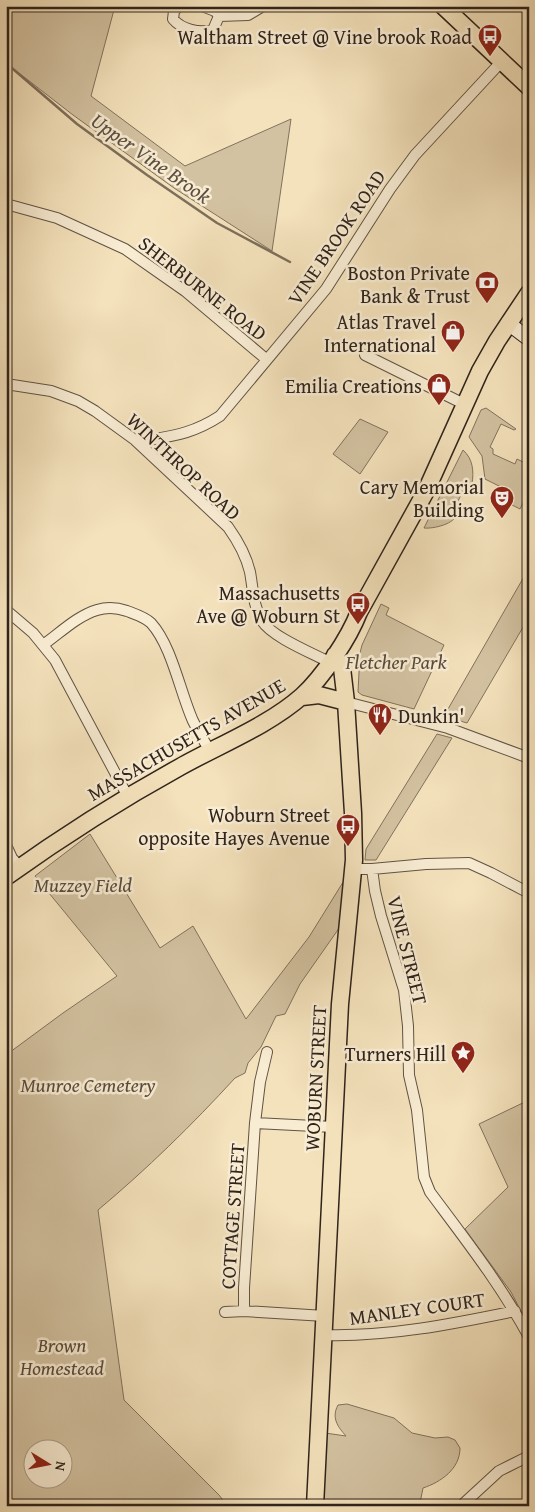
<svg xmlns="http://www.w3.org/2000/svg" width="535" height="1512" viewBox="0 0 535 1512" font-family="'Gentium Book Plus',serif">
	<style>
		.green { fill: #d3c2a1; stroke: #81725e; fill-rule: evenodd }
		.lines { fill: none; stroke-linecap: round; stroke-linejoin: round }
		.stream { stroke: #7d6f5b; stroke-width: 2.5 }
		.street-casing { stroke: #605343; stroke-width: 12 }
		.secondary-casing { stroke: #2f231b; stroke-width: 16 }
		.primary-casing { stroke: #2f231b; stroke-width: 19 }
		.street { stroke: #f8ecd3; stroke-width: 10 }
		.secondary { stroke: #f8ecd3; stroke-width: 14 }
		.primary { stroke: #f4e2bc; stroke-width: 16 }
		.labels { text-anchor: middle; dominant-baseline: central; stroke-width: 5; stroke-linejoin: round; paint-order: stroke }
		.poi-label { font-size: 20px; fill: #2f231b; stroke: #f8ecd3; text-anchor: end }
		.street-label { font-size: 20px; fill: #2f231b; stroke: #f8ecd3 }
		.park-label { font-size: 20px; font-style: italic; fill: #584b3c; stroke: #f8ecd3 }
		.water-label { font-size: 21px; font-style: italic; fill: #5c4f40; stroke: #f8ecd3 }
	</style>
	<rect width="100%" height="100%" fill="#f4e2bc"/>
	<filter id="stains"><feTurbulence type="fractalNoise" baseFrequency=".004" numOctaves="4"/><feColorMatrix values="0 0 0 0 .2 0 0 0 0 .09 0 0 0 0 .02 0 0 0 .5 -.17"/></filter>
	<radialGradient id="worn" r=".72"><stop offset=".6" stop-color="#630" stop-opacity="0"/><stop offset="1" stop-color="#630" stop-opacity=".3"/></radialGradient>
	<path class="green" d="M6 6H115L91 96 185 166 291 119 272 251 174 188 73 115 6 63Z
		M486 408 516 429 514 430 501 424 490 447 493 449V454L515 464 517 459 529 465V491L520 509 498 498 503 488 485 479 482 456 469 437 481 410Z
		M360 419 388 432 360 474 333 454Z
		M463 450C473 459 474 471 472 484L465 487 456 505C456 506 458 512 457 513 456 524 433 529 424 528Z
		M529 568V611L527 614 529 617 467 723 444 716Z
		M381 604 389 608 386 615 444 645 414 709 362 695 358 692 360 653 362 645Z
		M437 734 452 738 376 860H365L366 849Z
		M90 834 160 948 193 926 246 1019 309 937 345 879 342 924 300 984 285 1014 276 1016 261 1047 248 1063 245 1073 235 1078C192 1125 147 1169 98 1210L124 1400 219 1495 225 1503 221 1506H6V1055L63 1013 117 976 35 876ZM32 1450H62V1480H32Z
		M529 1100V1309L522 1313 511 1292 465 1229 508 1187 479 1124Z
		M347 1404 394 1418 412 1433 435 1438 448 1437 455 1440 460 1448C460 1469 441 1482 423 1488L420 1503 417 1506H323L325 1433 346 1436C338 1427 331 1418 338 1405Z"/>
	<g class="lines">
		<path class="stream" d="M6 63 77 124 147 175 217 223 290 262"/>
		<defs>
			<path id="street" d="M179 6 174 11 173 19C182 30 199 33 213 30L219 16
				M202 6 215 11 219 16 248 15 263 6
				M6 204 57 218 125 249 185 291 266 359
				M365 355 464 404
				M6 384 51 391 78 401 95 411 135 440 228 527C238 541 246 555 250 572 253 588 253 606 262 621 272 637 312 653 331 663
				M138 442C170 436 191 435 220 416L326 289 390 189 415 155 502 61
				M6 610 33 633 55 660 128 797
				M43 645C60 633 77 616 97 610 107 607 118 608 127 611 135 614 145 617 151 623 172 646 180 692 193 721 198 731 204 741 210 751
				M346 702 448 728 529 758
				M6 845 12 858 20 867
				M353 869H372L426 864 469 863 491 873 529 893
				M372 869 375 891 381 916 404 990 408 1026 409 1075 417 1110 424 1177 430 1192C465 1239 501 1285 529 1337
				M255 1123 334 1127
				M244 1311V1288L255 1123 260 1082 267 1052
				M225 1312 244 1311 325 1316
				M323 1335C388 1337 452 1324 515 1311
				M461 1506 499 1471 529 1456"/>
			<path id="secondary" d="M508 323 529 339"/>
			<path id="primary" d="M443 6 529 87
				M302 697 319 695 346 702
				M6 877C62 837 120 800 180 767 219 745 268 726 302 696 323 677 349 638 359 612L426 491 480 371 497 341 529 293
				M315 1506 340 1004 354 860 353 813 346 702 342 668 335 655"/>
		</defs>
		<use href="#street" class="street-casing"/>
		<use href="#secondary" class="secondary-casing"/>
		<use href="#primary" class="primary-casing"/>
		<use href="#street" class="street"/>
		<use href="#secondary" class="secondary"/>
		<use href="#primary" class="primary"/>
	</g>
	<defs>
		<symbol id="bus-pin" viewBox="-11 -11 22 30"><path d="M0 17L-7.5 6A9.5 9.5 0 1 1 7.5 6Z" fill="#8f2418" stroke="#f8ecd3"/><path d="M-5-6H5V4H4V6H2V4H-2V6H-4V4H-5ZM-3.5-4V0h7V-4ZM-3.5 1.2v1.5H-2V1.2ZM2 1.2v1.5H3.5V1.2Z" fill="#fff"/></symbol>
		<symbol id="bank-pin" viewBox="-11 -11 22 30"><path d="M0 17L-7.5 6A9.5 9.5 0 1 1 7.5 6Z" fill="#8f2418" stroke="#f8ecd3"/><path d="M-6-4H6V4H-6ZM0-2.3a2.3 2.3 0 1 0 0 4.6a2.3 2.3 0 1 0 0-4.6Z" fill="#fff"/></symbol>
		<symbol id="shop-pin" viewBox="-11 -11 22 30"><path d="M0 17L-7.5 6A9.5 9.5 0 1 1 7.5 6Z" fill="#8f2418" stroke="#f8ecd3"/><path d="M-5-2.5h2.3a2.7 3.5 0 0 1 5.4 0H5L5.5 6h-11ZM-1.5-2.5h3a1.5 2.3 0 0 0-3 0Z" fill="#fff"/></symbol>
		<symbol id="theatre-pin" viewBox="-11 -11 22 30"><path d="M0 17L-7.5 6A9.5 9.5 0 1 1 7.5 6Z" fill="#8f2418" stroke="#f8ecd3"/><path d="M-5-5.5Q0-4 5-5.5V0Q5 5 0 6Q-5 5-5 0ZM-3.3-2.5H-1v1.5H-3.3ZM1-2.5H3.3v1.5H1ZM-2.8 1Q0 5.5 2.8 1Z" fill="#fff"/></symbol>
		<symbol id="restaurant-pin" viewBox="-11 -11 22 30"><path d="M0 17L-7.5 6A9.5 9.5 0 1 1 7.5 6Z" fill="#8f2418" stroke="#f8ecd3"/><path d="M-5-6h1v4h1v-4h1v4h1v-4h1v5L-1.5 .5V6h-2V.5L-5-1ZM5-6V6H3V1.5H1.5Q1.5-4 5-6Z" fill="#fff"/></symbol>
		<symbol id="sight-pin" viewBox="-11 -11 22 30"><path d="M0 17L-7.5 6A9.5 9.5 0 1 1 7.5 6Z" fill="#8f2418" stroke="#f8ecd3"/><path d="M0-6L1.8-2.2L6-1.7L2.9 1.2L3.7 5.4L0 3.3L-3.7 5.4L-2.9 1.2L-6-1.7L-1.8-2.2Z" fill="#fff"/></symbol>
	</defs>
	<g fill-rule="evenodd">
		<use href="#bus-pin" x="476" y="22" width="28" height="38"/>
		<use href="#bank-pin" x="473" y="269" width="28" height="38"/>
		<use href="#shop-pin" x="439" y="318" width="28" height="38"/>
		<use href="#shop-pin" x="425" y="371" width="28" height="38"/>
		<use href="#theatre-pin" x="488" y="484" width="28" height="38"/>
		<use href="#bus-pin" x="344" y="590" width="28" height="38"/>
		<use href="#restaurant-pin" x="366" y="701" width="28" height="38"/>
		<use href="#bus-pin" x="334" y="812" width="28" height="38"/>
		<use href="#sight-pin" x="449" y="1039" width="28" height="38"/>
	</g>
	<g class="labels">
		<g class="poi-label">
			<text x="472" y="36">Waltham Street @ Vine brook Road</text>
			<text x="470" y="272">Boston Private<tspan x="470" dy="23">Bank &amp; Trust</tspan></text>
			<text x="436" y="321">Atlas Travel<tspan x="436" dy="23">International</tspan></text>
			<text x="422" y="385">Emilia Creations</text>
			<text x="484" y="486">Cary Memorial<tspan x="484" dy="23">Building</tspan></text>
			<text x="340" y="592">Massachusetts<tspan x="340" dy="23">Ave @ Woburn St</tspan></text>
			<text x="398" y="715" text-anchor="start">Dunkin'</text>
			<text x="330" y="814">Woburn Street<tspan x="330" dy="23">opposite Hayes Avenue</tspan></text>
			<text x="446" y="1053">Turners Hill</text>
		</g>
		<g class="street-label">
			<text transform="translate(336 237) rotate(-56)">VINE BROOK ROAD</text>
			<text transform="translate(203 288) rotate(38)">SHERBURNE ROAD</text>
			<text transform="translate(184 466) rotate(43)">WINTHROP ROAD</text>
			<text transform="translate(186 739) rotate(-30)">MASSACHUSETTS AVENUE</text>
			<text transform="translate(408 950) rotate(76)">VINE STREET</text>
			<text transform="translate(315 1078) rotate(-87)">WOBURN STREET</text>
			<text transform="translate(232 1216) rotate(-86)">COTTAGE STREET</text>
			<text transform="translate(417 1308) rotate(-8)">MANLEY COURT</text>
		</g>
		<g class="park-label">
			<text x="396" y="661">Fletcher Park</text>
			<text x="83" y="884">Muzzey Field</text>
			<text x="88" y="1084">Munroe Cemetery</text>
			<text x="62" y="1344">Brown<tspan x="62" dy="23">Homestead</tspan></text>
		</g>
		<g class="water-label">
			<text transform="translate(151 158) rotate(35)">Upper Vine Brook</text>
		</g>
	</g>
	<rect width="535" height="1512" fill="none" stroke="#f4e2bc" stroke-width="25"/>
	<rect x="8" y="8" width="520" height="1497" fill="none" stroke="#2f231b" stroke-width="2.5"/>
	<rect x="12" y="12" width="510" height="1487" fill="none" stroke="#2f231b"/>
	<g transform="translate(48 1464) rotate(100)"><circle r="24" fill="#f8ecd3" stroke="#a89c89"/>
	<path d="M0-4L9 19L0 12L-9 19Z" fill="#8f2418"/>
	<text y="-8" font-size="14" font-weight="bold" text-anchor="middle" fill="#2f231b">N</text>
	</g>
	<rect width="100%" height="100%" filter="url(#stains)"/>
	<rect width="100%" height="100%" fill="url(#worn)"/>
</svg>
